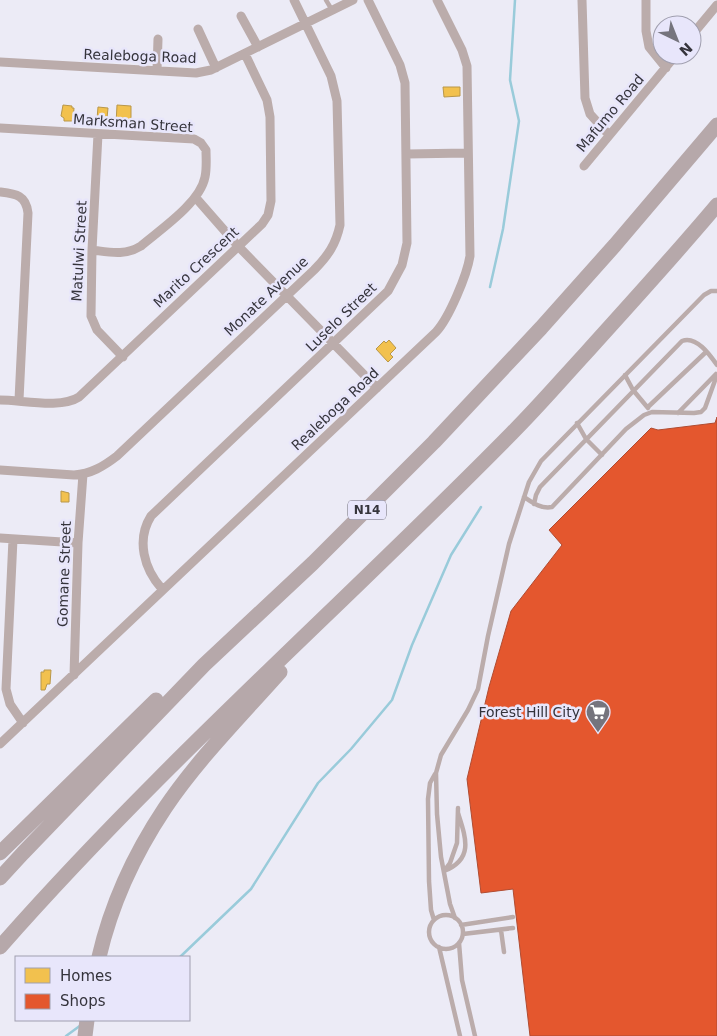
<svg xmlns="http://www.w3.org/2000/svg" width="717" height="1036" viewBox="0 0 717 1036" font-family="'DejaVu Sans',sans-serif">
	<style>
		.homes { fill: #f2c14e; stroke: #b99749 }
		.shops { fill: #e4572e; stroke: #b04c32 }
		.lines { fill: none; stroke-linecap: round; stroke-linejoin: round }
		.stream { stroke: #99cbda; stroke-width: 2.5 }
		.lane { stroke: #bbacab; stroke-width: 4.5 }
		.street { stroke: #bbacab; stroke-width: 9 }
		.highway { stroke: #b6a8aa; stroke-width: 15 }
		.labels { text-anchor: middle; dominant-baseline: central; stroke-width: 5; stroke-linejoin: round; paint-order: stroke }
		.shield { fill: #e8e6fb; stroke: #6b6975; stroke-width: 1 }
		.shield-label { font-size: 12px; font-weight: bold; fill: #35343c }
		.street-label { font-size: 14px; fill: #35343c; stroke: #e8e6fb }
		.poi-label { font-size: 14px; fill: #35343c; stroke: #e8e6fb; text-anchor: end }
	</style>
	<rect width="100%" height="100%" fill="#ecebf6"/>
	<path class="homes" d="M443 87H460V96L444 97Z
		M63 105 72 106V108H74L73 121H64V118L61 116Z
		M117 105 131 106V124L128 123V125L116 124Z
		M98 107 108 108 107 118 97 119Z
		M389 340 396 348 390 354 393 357 388 362 376 349 384 341 386 343Z
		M61 491 69 493V502H61Z
		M44 670H51L50 684H47L45 690H41V672H44Z"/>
	<path class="shops" d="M717 417V1036H530L513 889 481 893 467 779 489 687 511 611 562 545 549 530 651 428 658 430 715 423Z"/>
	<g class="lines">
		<path class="stream" d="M490 287 503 229 519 121 510 80 515 0
			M180 957 251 889 318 783 351 749 392 700 412 645 451 555 481 507
			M66 1036 81 1025"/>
		<path class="lane" d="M326 0 332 10
			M625 375 633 390 648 408
			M648 407 706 352
			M678 413 716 374
			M577 423 586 439 602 455
			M524 497C533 503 541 509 552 507L626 429 644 415 652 412 694 413 701 412 705 408 717 375
			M534 504 536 495 540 487 682 341C696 335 710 355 717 365
			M458 808 457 843 450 863 444 871C474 859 466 838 458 813
			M429 932a17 17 0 1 1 34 0a17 17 0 1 1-34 0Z
			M455 918 450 904 441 857 437 814 436 773 441 755 468 710 478 689 488 636 509 544 529 482 541 461 704 295 711 291H717
			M434 920 431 910 429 881 428 799 430 783 435 774
			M461 925 513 917
			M501 930 504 952
			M463 934 513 928
			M459 943 462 980 475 1036
			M439 947 460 1036"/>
		<path class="street" d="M582 0 585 98 590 114 609 135
			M646 0V31L649 47 666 68
			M241 16 258 47
			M198 29 216 68
			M692 35 717 5
			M0 62 196 73 211 70 353 0
			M157 71 158 39
			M0 128 194 139 201 143 206 150C206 158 207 168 205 177 200 203 161 229 141 246 125 256 109 252 92 250
			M98 134 92 250 91 316 97 330 123 357
			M407 154 467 153
			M584 166 676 55
			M0 192C16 194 26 195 28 213L19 400
			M196 198 238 246 377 388
			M0 400C22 400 61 409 79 397L262 224 268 215 271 201 270 117 267 100 245 54
			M0 470 74 475C91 474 104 466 117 456L314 270C328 256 336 244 340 225L337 101 331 76 294 0
			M0 538 78 543
			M13 539 6 689 10 704 23 723
			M162 589C144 569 136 540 151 516L388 291 402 265 407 243 405 83 400 65 368 0
			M74 675 78 543 83 474
			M0 744 436 332C449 318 467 275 470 256L467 66 462 50 437 0"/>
		<path class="highway" d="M0 853 156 700
			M0 878 23 853 204 665 313 563 434 442 541 328 615 245 717 125
			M0 947C160 765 343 605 512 433 538 407 562 379 586 353 630 304 675 255 717 205
			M99 957C111 905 135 853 165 808 198 759 241 716 280 672
			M85 1036 87 1020"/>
	</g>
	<defs>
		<symbol id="supermarket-pin" viewBox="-11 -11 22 30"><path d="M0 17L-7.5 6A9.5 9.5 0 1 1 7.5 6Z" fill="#75747d" stroke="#e8e6fb"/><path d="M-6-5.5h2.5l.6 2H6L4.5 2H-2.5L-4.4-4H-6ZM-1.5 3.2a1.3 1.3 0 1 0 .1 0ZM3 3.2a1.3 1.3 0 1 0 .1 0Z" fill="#fff"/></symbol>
	</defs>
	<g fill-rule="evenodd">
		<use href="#supermarket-pin" x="584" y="698" width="28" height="38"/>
	</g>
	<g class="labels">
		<rect class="shield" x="348" y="500.5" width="38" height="19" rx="4"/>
		<g class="shield-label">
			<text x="367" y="510">N14</text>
		</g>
		<g class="street-label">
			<text transform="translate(140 56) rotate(2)">Realeboga Road</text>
			<text transform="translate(610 113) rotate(-50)">Mafumo Road</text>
			<text transform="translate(133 123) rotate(4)">Marksman Street</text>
			<text transform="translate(79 251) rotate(-87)">Matulwi Street</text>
			<text transform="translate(196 267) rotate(-43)">Marito Crescent</text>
			<text transform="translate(266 296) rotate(-43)">Monate Avenue</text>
			<text transform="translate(341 317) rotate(-44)">Luselo Street</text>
			<text transform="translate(335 409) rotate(-43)">Realeboga Road</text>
			<text transform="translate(64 574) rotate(-88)">Gomane Street</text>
		</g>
		<g class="poi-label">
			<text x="580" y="712">Forest Hill City</text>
		</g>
	</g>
	<rect x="15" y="956" width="175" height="65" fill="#e8e6fb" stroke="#a09faf"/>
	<rect x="25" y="968" width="25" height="15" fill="#f2c14e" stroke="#a09faf"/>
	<text x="60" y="981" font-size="15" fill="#35343c">Homes</text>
	<rect x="25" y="994" width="25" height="15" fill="#e4572e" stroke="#a09faf"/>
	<text x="60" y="1006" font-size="15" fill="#35343c">Shops</text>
	<g transform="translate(677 40) rotate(137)"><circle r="24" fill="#e8e6fb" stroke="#a09faf"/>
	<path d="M0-4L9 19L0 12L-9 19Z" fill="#75747d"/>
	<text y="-8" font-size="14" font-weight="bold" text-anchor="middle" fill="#35343c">N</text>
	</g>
</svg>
